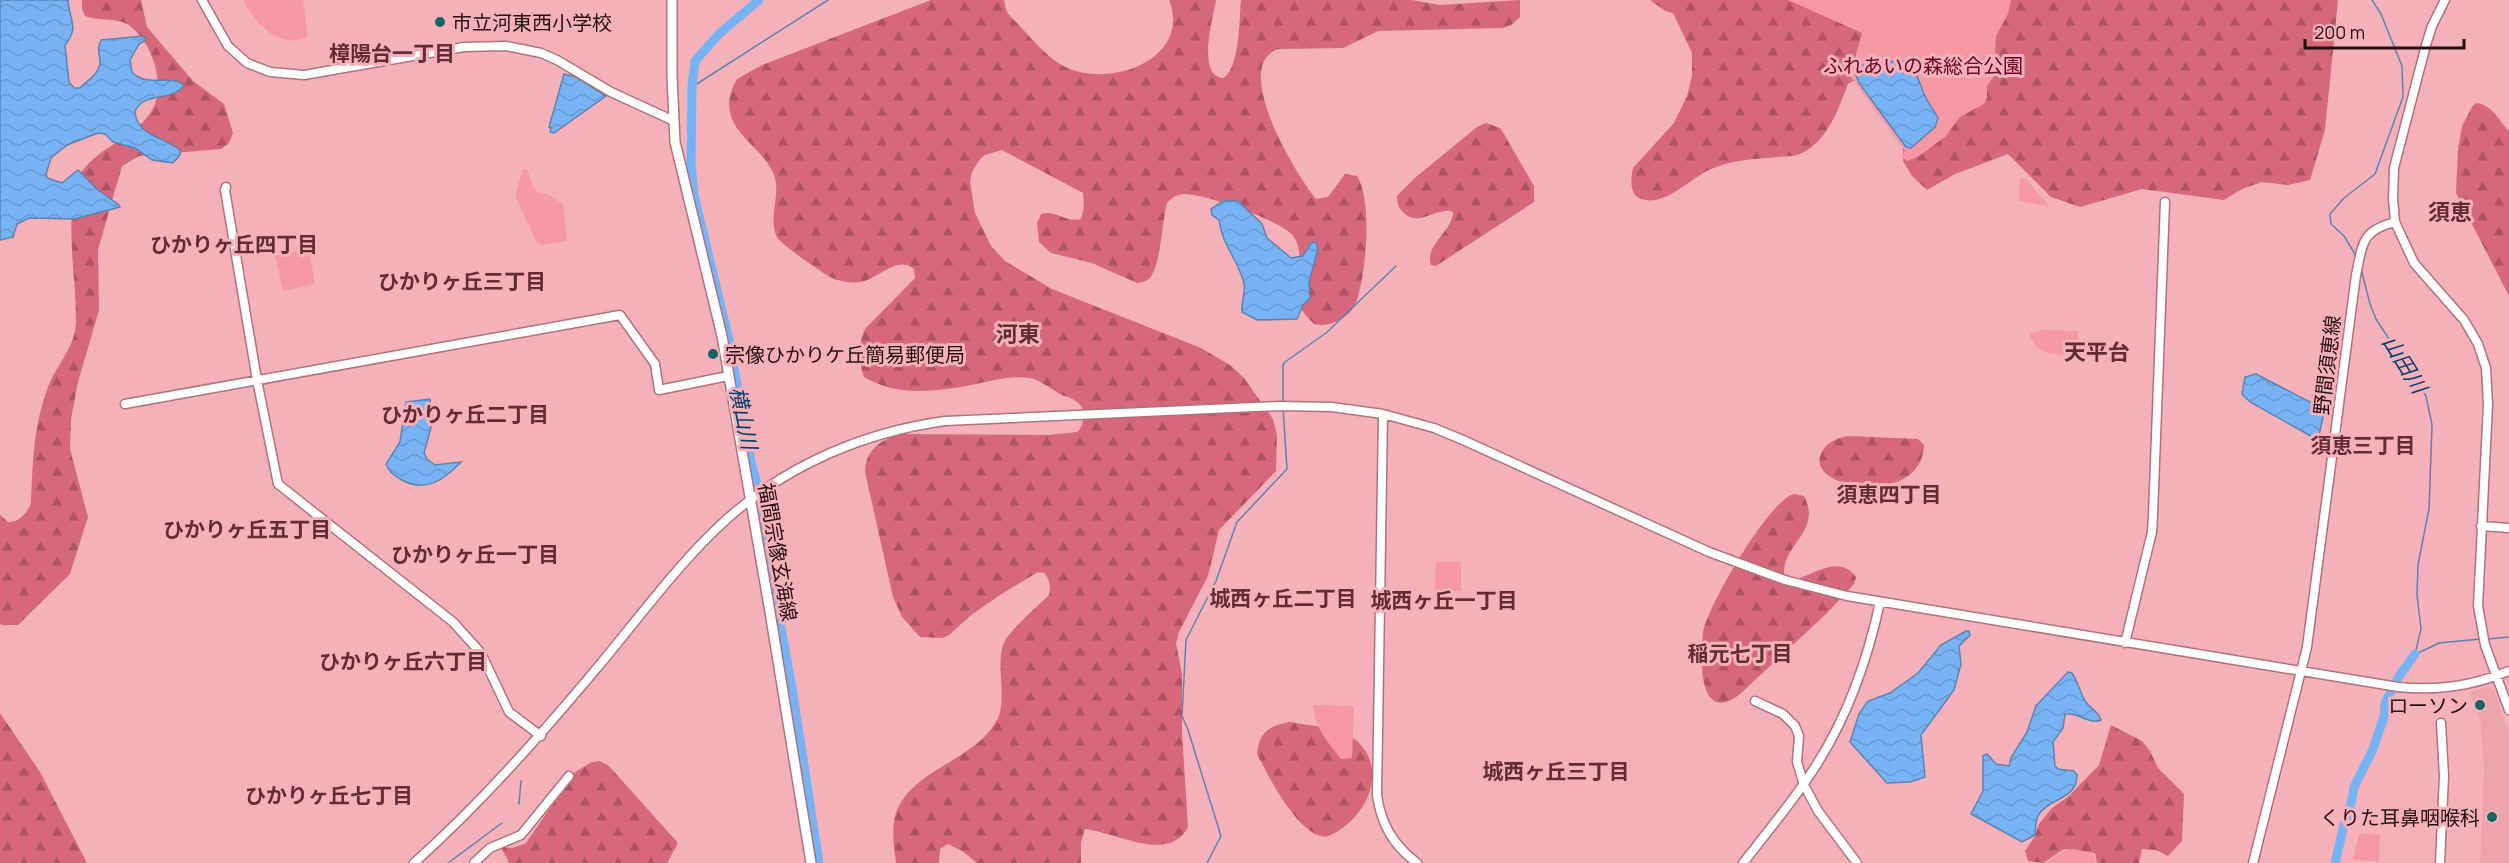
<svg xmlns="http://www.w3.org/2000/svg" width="2509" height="863" viewBox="0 0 2509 863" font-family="Manrope,'Noto Sans JP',sans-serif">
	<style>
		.built { fill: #eda3ac }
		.forest { fill: url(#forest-firs) }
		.park { fill: #f598a4 }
		.water { fill: url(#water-waves); stroke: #5e82b0; stroke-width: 1.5 }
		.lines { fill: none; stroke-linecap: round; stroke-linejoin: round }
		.stream { stroke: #5e82b0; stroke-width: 1.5 }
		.river { stroke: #77b3f4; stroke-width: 9 }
		.secondary-casing { stroke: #b0727a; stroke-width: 11 }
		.primary-casing { stroke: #b0727a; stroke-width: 12 }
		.secondary { stroke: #fff; stroke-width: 8 }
		.primary { stroke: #fff; stroke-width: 9 }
		.poi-dot { fill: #166461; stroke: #f4b1b9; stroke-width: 2 }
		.labels { text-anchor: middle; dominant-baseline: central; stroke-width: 6; stroke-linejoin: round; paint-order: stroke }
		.poi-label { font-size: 20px; fill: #250e12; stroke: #f4b1b9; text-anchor: start }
		.park-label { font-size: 20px; fill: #6c0025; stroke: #f4b1b9 }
		.street-label { font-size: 20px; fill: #250e12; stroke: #f4b1b9 }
		.neighbourhood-label { font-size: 21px; font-weight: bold; fill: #622c35; stroke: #f4b1b9 }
		.water-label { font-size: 21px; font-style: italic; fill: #033e71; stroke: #f4b1b9 }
		.quarter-label { font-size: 22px; font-weight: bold; fill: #622c35; stroke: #f4b1b9 }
	</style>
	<defs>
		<pattern id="forest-firs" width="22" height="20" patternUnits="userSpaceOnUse" patternTransform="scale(1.5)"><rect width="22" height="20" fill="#d7677a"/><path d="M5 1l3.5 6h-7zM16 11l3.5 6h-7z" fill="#ae5363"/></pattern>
		<pattern id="water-waves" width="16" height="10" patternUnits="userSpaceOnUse" patternTransform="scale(1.5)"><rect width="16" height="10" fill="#77b3f4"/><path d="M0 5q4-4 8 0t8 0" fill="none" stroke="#6799d0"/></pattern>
	</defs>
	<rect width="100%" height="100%" fill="#f4b1b9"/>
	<path class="built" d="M2488 687 2494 690 2509 732V863H2480L2484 769 2480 718 2469 692Z"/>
	<path class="forest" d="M82 0H141L147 27 193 81 224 104 233 133 229 143 221 149 139 156 122 166 98 250 99 310 78 382 71 419 70 449 88 517 70 574 18 625H2L0 624V515L8 522C20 522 27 513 31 503 33 460 33 428 48 387 57 364 76 346 76 321 76 281 68 242 73 203 73 197 73 190 75 185 91 140 159 138 158 85 158 64 145 33 125 23 114 18 98 21 85 16L82 9Z
		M931 0H1004L1006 10 1010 16C1028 33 1046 59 1068 68 1113 88 1192 58 1169 0H1216C1213 18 1196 77 1224 78 1240 65 1239 20 1241 0H1412L1440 5 1520 0V17L1511 25 1503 28 1378 31 1343 48 1278 49C1230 66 1296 175 1316 199L1328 197 1345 174 1357 176C1373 202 1366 274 1356 303 1350 318 1329 328 1314 324 1309 318 1302 313 1300 305 1292 286 1307 257 1294 237 1284 221 1201 192 1183 194 1175 195 1172 198 1167 203 1162 221 1161 264 1150 278 1146 282 1141 282 1137 283L1092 263 1051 253 1039 242 1037 223 1041 214C1055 209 1066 223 1081 219L1084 207 1083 193 1002 150 985 155 980 159 972 172 970 182 975 213 991 246 1005 261 1052 289 1201 348 1230 365 1244 378 1273 419 1277 435 1276 471 1219 530 1208 576 1179 632 1176 643 1182 674V732L1188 827C1169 863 1120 834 1085 829L1081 843V863H977L962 851 948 844 940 849 939 863H896C894 847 891 829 896 813 912 768 977 761 998 718 1007 698 996 666 1003 645 1007 632 1038 606 1049 595 1051 586 1050 580 1044 573L1038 572 1000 595 970 616 949 635 943 638 920 637 902 617 893 597 865 472C866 449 880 441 899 434L1048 435 1077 432C1083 427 1084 418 1083 411 1081 401 1070 398 1062 395 1052 390 1041 380 1030 378 1007 375 988 382 966 386 930 392 896 396 864 377 858 361 858 344 865 329L915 278 914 269C899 255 879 277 864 281 855 284 841 282 832 278 824 274 780 244 777 237 768 219 780 197 775 178 765 143 709 129 737 79L762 65Z
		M1650 0H2338L2325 130 2310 180 2288 185 2262 182 2242 189 2224 200 2142 189 2080 207 2051 197 2008 154 1955 174 1927 190 1912 176 1903 161V148L1882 76 1853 81 1848 84C1838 109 1829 138 1804 152 1796 157 1786 156 1777 157 1756 159 1729 160 1709 170 1689 179 1663 209 1639 198 1629 193 1631 176 1633 168L1674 123 1687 96 1692 76V53L1673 13 1665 11Z
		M2476 103C2493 105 2498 120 2509 131V296L2456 193 2458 149 2462 126 2472 107Z
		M1486 123 1500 128 1504 134 1534 186V202L1436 266 1431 265C1424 246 1452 231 1453 213L1451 211C1435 209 1419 226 1405 214 1399 209 1397 204 1397 196L1416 177 1477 127Z
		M1851 436 1918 439 1924 445C1922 510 1797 489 1823 450 1830 440 1839 437 1851 436Z
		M1794 494 1804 496C1822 531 1784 543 1784 573L1788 579C1803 585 1836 549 1856 577L1854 584 1826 614 1740 694C1698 727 1700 658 1703 633 1707 607 1769 500 1794 494Z
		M0 713 40 772 87 863H0Z
		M1290 722C1310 726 1341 727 1357 741 1391 773 1363 823 1326 837 1298 836 1269 777 1257 754 1259 732 1270 725 1290 722Z
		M2111 725 2142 741 2150 751 2158 768 2184 794 2182 841 2168 856 2156 850 2142 849 2139 863H2097L2095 853 2064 849 2043 863 2028 861 2025 851 2035 836 2039 824 2052 808 2069 796 2099 765Z
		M599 761 608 765 678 843 667 863H509L501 847 513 848 526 843 575 772 592 762Z"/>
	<path class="park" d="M243 0H303L308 36C280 52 254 22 243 0Z
		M1788 0H2011L2008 14 1996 36 1994 76 1987 86V98L1984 104 1960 117 1945 137 1919 156 1907 161 1901 156 1905 151 1850 76 1862 33Z
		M523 169H527L533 186 538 193 547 194 563 204 567 241 542 245 536 241 515 196Z
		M2020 178 2026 179 2050 207 2019 201Z
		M309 249 315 284 283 291 275 255Z
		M2042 330 2078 331V355C2059 354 2035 358 2030 334Z
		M1436 562H1461V591H1435Z
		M1313 705 1354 706 1352 758 1341 759C1327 741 1315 729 1313 705Z
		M2359 834 2380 835 2379 861 2353 860Z
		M2074 849 2094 854 2096 863H2047L2064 851Z"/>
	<path class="water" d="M0 0H68C69 20 80 27 65 45L69 82 74 88H80C88 80 101 73 100 60 99 52 97 48 101 40L144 36 146 40 139 44 130 60 132 72C147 88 166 74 183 84V87C170 102 145 91 135 111 136 136 165 137 180 150V155L173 163 152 160 135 148 113 142 105 134 98 133 67 145 51 158 46 174 47 178 62 183 78 170 98 190 118 204 120 207 74 219 29 218 17 224 13 237 0 240Z
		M1895 60C1916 60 1918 81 1925 96 1928 103 1934 110 1938 118L1935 127 1911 148 1906 147 1859 83 1855 72 1861 65 1878 68Z
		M564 74 576 77 606 96 554 133 550 132 551 128 549 127Z
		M1223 201H1238L1262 224 1267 238 1291 258 1303 256 1311 243 1316 242 1318 249 1309 282 1310 298 1303 305 1297 319 1257 320 1242 312C1241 302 1246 292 1244 283 1237 258 1222 245 1219 220L1212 215 1211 209Z
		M2256 374 2316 405 2324 413 2318 440 2250 402 2242 394 2245 377Z
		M430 399 433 420 424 453 427 459 435 465 461 462C444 480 425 493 402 480 394 476 389 472 386 464L400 442 406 402Z
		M1966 631H1969L1970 635 1959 646 1961 664 1954 690 1921 735 1925 777 1910 782 1887 783 1850 742 1859 714 1868 701 1890 693 1918 673 1941 645Z
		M2068 672 2072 673C2078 682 2080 692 2085 701 2090 709 2098 710 2101 720 2089 725 2079 712 2065 714L2063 728 2053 742 2055 766 2058 769 2074 771 2077 775C2077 801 2048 797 2038 816 2035 822 2036 829 2035 835L2022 842 1971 814 1983 791V756L1987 754 1996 764 2009 766 2011 758 2027 732 2036 706Z"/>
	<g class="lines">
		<path class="stream" d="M692 87 828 0
			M2356 256 2344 236 2331 224 2330 214 2344 198 2375 174 2403 97 2402 66 2381 14 2372 0
			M2361 269 2370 304 2376 319 2426 396 2432 425 2429 509 2418 565 2417 595 2421 629 2415 654
			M1283 403V365L1285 362 1326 333 1396 266
			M2488 639 2509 637
			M2416 654 2439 643 2481 639
			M519 804 521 781
			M448 863 502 823
			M1207 863 1221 836 1188 730 1182 716 1186 640 1216 581 1237 522 1287 469 1283 408"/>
		<path class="river" d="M759 0 720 33 695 61 692 87 691 164 694 195 729 340 751 462 758 488 766 546 792 688 819 863
			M2335 863 2344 825 2349 816 2354 787 2373 749 2384 717 2385 703 2399 676 2415 654"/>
		<defs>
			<path id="secondary" d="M202 0 228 46 247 63 270 72 304 75 464 47 506 46 541 53 557 60 611 92 674 121
				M2445 0 2432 26 2426 45 2394 168 2393 199 2395 222 2414 263 2464 320 2478 344 2486 368 2488 404 2478 606 2485 645 2509 710
				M226 187 225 190 257 380 278 484 453 622 481 653 509 712 541 736
				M125 404 620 315 655 364 659 390 728 376
				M1383 414 1377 795C1381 824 1393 845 1417 863
				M2481 526 2509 528
				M2125 643 2152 532 2153 515 2165 202
				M1755 701 1783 714 1795 726 1799 736 1797 762 1804 785 1818 811 1857 863
				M414 863C481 803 539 737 597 668 639 618 679 562 728 518 789 464 865 432 945 421L1280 406 1332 407 1383 414 1434 428 1463 440 1709 552 1785 580 1847 596 2398 687C2438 691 2472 686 2509 671
				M474 863 490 848 521 835 569 776
				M1743 863C1769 830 1795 799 1817 764 1848 715 1868 658 1880 602
				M2253 863 2307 647 2356 275C2363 243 2361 231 2395 222
				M2440 863 2444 776 2441 723"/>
			<path id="primary" d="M672 0V76L675 142 722 336 769 606 811 863"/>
		</defs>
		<use href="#secondary" class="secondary-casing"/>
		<use href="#primary" class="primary-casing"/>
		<use href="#secondary" class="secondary"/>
		<use href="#primary" class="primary"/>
	</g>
	<g class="poi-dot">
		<circle cx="440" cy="22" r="6"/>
		<circle cx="713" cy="354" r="6"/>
		<circle cx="2480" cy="705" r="6"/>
		<circle cx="2492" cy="817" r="6"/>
	</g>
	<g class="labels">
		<g class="poi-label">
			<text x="452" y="22">市立河東西小学校</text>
			<text x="725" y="354">宗像ひかりケ丘簡易郵便局</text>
			<text x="2468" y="705" text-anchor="end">ローソン</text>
			<text x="2480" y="817" text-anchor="end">くりた耳鼻咽喉科</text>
		</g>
		<g class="park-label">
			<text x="1923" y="65">ふれあいの森総合公園</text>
		</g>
		<g class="street-label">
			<text transform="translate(2327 365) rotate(-83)">野間須恵線</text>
			<text transform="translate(778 552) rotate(80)">福間宗像玄海線</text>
		</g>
		<g class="neighbourhood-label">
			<text x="392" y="53">樟陽台一丁目</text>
			<text x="234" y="244">ひかりヶ丘四丁目</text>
			<text x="462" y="281">ひかりヶ丘三丁目</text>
			<text x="465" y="414">ひかりヶ丘二丁目</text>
			<text x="2363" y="445">須恵三丁目</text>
			<text x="1889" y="494">須恵四丁目</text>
			<text x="247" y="529">ひかりヶ丘五丁目</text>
			<text x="475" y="554">ひかりヶ丘一丁目</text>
			<text x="1283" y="598">城西ヶ丘二丁目</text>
			<text x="1444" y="600">城西ヶ丘一丁目</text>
			<text x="1740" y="653">稲元七丁目</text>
			<text x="403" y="661">ひかりヶ丘六丁目</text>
			<text x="1556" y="771">城西ヶ丘三丁目</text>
			<text x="329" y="795">ひかりヶ丘七丁目</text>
		</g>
		<g class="water-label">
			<text transform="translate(2405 364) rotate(58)">山田川</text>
			<text transform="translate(744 418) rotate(78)">横山川</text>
		</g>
		<g class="quarter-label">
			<text x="2450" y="212">須恵</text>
			<text x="1018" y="334">河東</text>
			<text x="2097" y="352">天平台</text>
		</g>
	</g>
	<path d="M2305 39v9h159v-9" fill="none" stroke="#250e12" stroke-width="3"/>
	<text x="2314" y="39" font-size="18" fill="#250e12" stroke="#f4b1b9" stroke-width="4.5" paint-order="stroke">200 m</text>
</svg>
